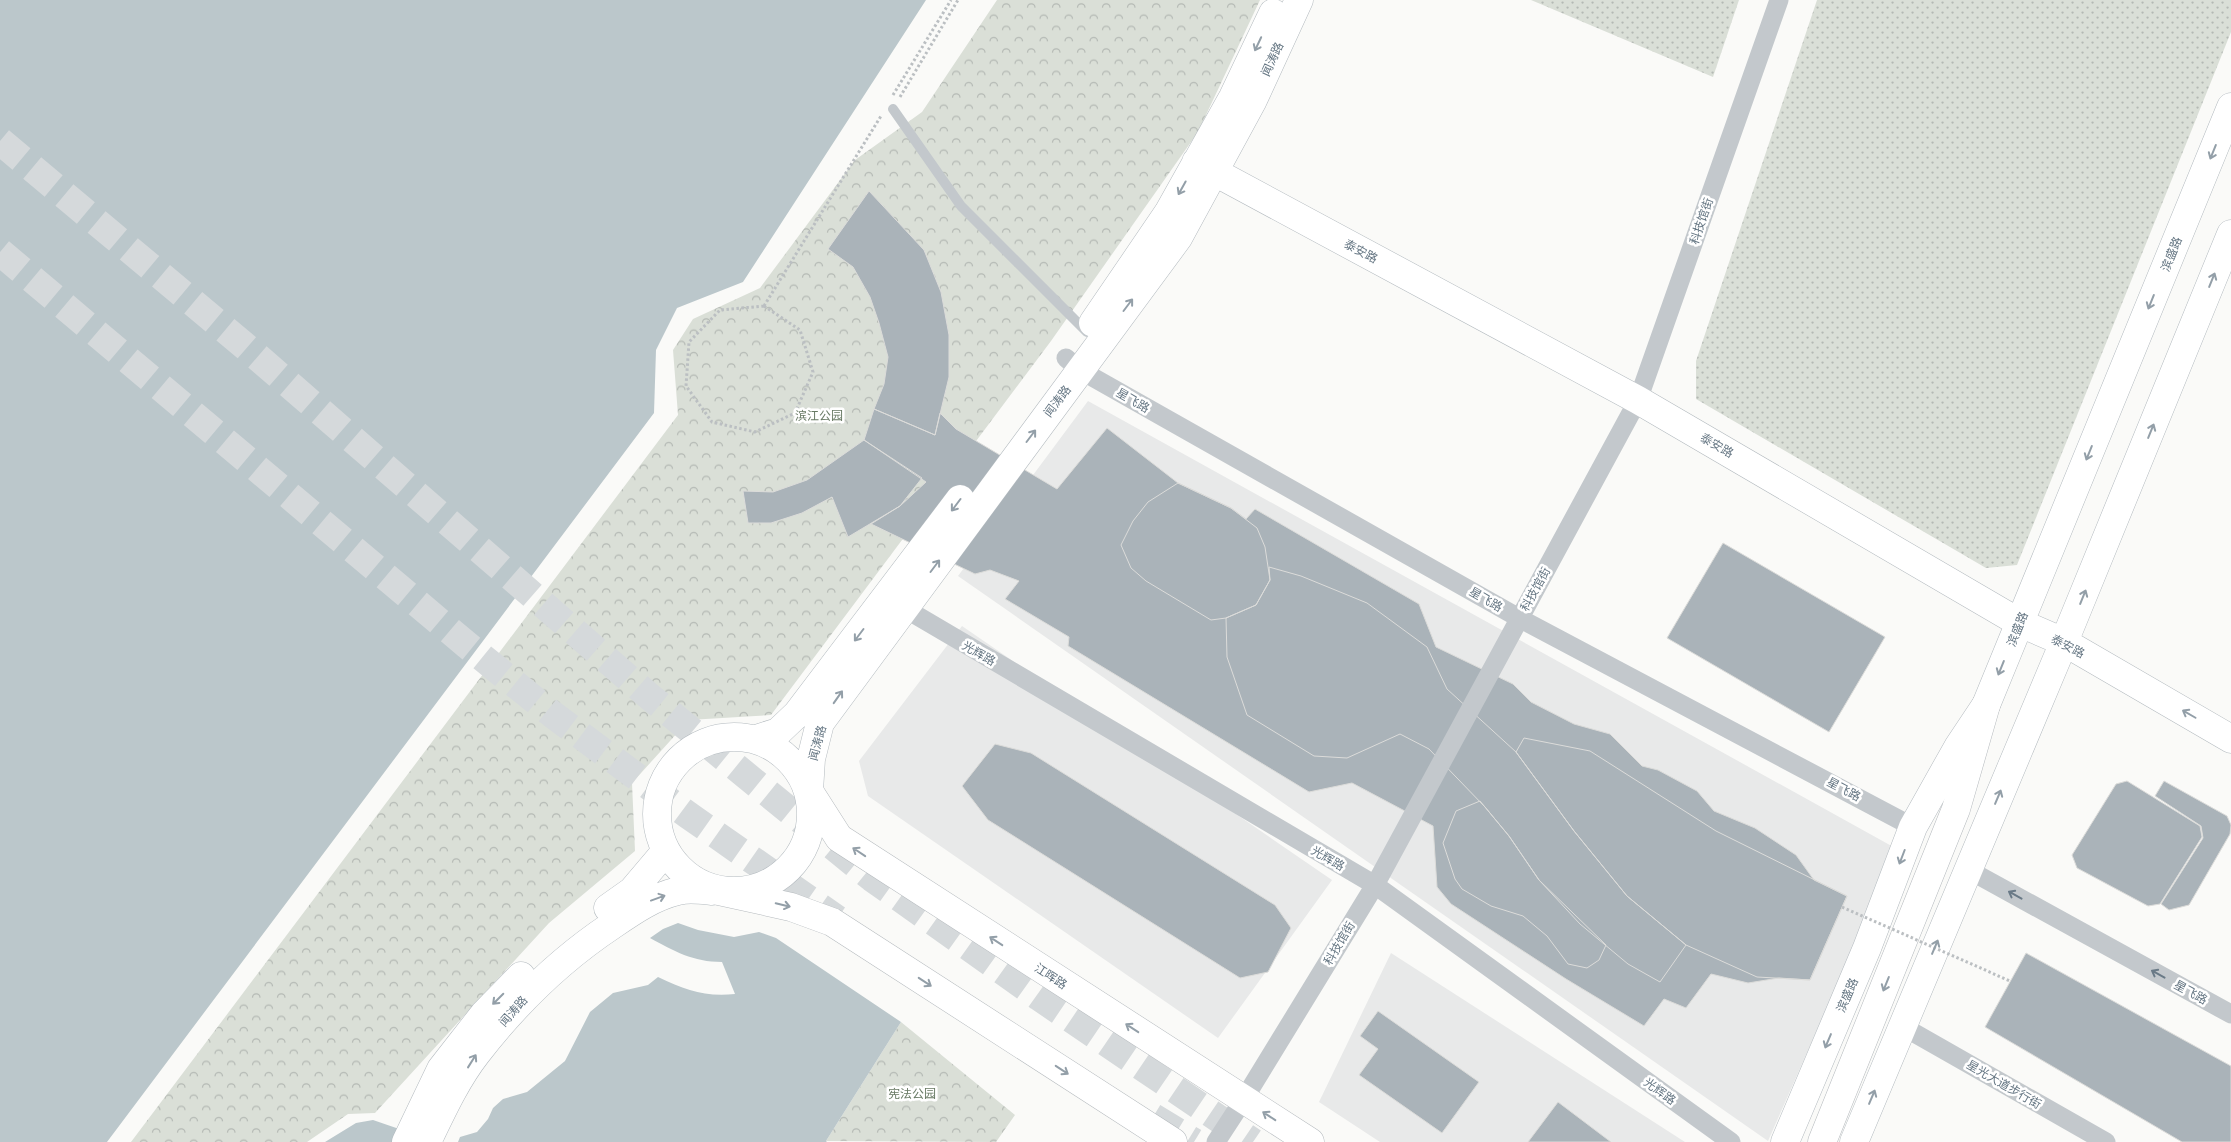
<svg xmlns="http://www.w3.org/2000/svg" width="2231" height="1142" viewBox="0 0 2231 1142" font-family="'PT Sans','Noto Sans SC',sans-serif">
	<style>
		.built { fill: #e8e9e9 }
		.grass { fill: url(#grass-dots) }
		.forest { fill: url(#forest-crowns) }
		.water { fill: #bbc7cb }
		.building { fill: #aab3b9; stroke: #dcdcda }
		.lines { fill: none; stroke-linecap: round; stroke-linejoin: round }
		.highway-tunnel { stroke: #d5d9db; stroke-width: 28; stroke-dasharray: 28 14; stroke-linecap: butt }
		.secondary-casing { stroke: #b3babf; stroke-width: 29 }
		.primary-casing { stroke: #b5babe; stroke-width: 29 }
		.highway-casing { stroke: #b4b9bd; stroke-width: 29 }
		.path { stroke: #bbbfc2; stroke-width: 3; stroke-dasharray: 2.5 2.5; stroke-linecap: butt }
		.lane { stroke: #c3c8cc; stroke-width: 10 }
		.street { stroke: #c3c8cc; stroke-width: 19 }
		.secondary { stroke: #fff; stroke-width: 28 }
		.primary { stroke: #fff; stroke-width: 28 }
		.highway { stroke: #fff; stroke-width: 28 }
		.path-bridge { stroke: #bbbfc2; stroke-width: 3; stroke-dasharray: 2.5 2.5; stroke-linecap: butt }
		.oneway { stroke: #939fa8 }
		.oneway2 { stroke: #6a7a87 }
		.labels { text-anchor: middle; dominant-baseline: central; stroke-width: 5; stroke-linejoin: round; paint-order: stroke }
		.street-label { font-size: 12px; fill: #657683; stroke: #fff }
		.park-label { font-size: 12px; fill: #687a64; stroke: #fff }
	</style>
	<defs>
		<pattern id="grass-dots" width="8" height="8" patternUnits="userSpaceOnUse" patternTransform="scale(1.25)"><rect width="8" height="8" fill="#dadfd7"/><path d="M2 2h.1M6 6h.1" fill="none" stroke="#b4b9b4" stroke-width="1.8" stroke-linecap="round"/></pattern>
		<pattern id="forest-crowns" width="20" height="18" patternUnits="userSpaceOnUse" patternTransform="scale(1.25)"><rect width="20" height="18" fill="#dadfd7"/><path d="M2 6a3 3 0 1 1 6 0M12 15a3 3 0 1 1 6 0" fill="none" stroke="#b4b9b4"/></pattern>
	</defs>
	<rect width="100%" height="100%" fill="#fafaf8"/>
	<path class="built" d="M1088 401 1897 849 1768 1141 958 576Z
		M962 626 1332 880 1218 1038 868 796 859 761Z
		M1391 953 1685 1142H1380L1319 1102Z"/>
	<path class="grass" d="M1531 0H1739L1713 77Z
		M1817 0H2231V32L2017 565 1986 568 1696 399V361Z"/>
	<path class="forest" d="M997 0H1260L1198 132 1051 341 771 715 689 720 632 783 635 851 549 923 375 1113 348 1114 307 1142H131L678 415 673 350 693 319 760 288 855 160 922 112Z
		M901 1022 1015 1115 996 1142 826 1141Z"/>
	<path class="water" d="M0 0H926L743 282 677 308 656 350 654 413 107 1142H0Z
		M678 923 698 930 734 937 759 932 776 938 901 1022 826 1141 827 1142H458L460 1137 477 1132 488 1119 493 1108 503 1099 527 1092 565 1061 590 1012 613 993 648 985 658 977C686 990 704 997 735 994L722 962C693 962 674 951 650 938L663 929Z
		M373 1120 437 1142H325L356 1123Z"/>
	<path class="building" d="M869 191 924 250 941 292 949 335V377L935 435 874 409 884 384 888 357 879 323 870 297 853 267 828 249Z
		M874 409 935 435 940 413 956 429 1057 489 1107 428 1178 483 1231 508 1246 519 1255 509 1419 604 1436 647 1513 684 1531 702 1574 724 1610 734 1642 766 1658 770 1697 791 1714 811 1755 828 1796 855 1814 880 1847 896 1810 980 1779 978 1748 983 1711 974 1686 1008 1664 999 1644 1026 1566 979 1451 904 1437 887 1433 826 1352 783 1309 792 1068 646 1069 637 1005 599 1019 581 990 570 975 574 871 524 900 506 926 482 864 440Z
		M864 440 922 478 900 506 848 537 832 497 802 513 771 523H748L743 491 773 492 807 480Z
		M1178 483 1231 508 1257 528 1265 547 1270 580 1256 605 1226 618 1211 620 1146 581 1131 568 1121 545 1133 521 1148 502Z
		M1723 543 1885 637 1829 732 1667 638Z
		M1269 567 1301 576 1367 603 1427 647 1447 689 1516 752 1574 831 1627 896 1686 945 1660 982 1628 964 1580 924 1539 880 1509 836 1485 807 1429 749 1400 734 1347 758 1314 756 1247 715 1227 657 1226 618 1256 605 1270 580Z
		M1524 738 1590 751 1716 831 1847 896 1810 980 1757 977 1686 945 1627 896 1574 831 1516 752Z
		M995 744 1031 753 1275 905 1291 928 1268 972 1240 978 988 820 962 786Z
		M2127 781 2200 826 2202 837 2160 904 2148 906 2077 868 2072 855 2116 784Z
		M2164 781 2227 816 2231 825 2230 834 2189 905 2169 910 2161 904 2203 838 2201 826 2155 796Z
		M1480 801 1509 836 1539 880 1606 945 1599 960 1587 968 1568 964 1547 936 1523 916 1491 906 1462 889 1455 879 1443 843 1456 811Z
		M2026 953 2231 1066V1142H2182L1985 1027Z
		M1378 1011 1479 1082 1442 1133 1359 1075 1378 1049 1360 1036Z
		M1558 1102 1611 1142H1528Z"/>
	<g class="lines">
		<path class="highway-tunnel" d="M0 141 246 347 650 697 872 878 1039 997 1253 1142
			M0 252 467 645 552 714 688 815 837 919
			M1153 1117 1194 1142"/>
		<defs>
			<path id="secondary" d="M1196 162 1638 400 2020 623 2064 642 2231 739
				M1093 323 1168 213 1233 97 1273 13
				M657 814a77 77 0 1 1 154 0a77 77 0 1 1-154 0Z
				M756 739 778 732 797 714 960 499
				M809 791 811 759 820 723 1178 238 1253 100 1299 0
				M608 908 632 891 665 852
				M406 1142 441 1069 484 1014 521 976
				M427 1142C442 1111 456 1080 477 1053 515 1004 560 960 611 926 633 911 653 897 678 891 688 888 702 890 712 891
				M1785 1142 1867 948 1913 827 1958 747 1986 705 2231 107
				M1854 1142 2064 642 2231 234"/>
			<path id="primary" d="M809 791 839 838 1310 1142
				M719 891 791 907 832 922 1173 1142"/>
			<path id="highway" d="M1822 1142 1956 809 1986 705"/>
		</defs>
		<use href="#secondary" class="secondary-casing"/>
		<use href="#primary" class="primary-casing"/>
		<use href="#highway" class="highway-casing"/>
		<path class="path" d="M893 95 951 0
			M900 97 958 0
			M764 306 800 330 813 372 795 413 755 432 712 422 686 386 689 342 720 310Z
			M764 306 881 116"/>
		<path class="lane" d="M893 109 961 206 1087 332"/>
		<path class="street" d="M1066 358 1080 370 1519 618 1913 827
			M904 608 1375 885 1731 1142
			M1967 869 2231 1014
			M1902 1026 2106 1142
			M1216 1142 1244 1099 1375 885 1638 400 1779 0"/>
		<use href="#secondary" class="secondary"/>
		<use href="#primary" class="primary"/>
		<use href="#highway" class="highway"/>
		<path class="path-bridge" d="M1842 907 2010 981"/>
	</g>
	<defs><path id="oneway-shaft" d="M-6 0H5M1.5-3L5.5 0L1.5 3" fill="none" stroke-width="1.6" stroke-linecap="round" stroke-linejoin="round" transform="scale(1.25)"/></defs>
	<g class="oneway">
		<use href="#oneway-shaft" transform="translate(1258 44) rotate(115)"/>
		<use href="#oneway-shaft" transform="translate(2213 152) rotate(112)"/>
		<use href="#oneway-shaft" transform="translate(1182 188) rotate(119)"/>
		<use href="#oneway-shaft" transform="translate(2212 280) rotate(-68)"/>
		<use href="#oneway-shaft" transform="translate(2151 302) rotate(112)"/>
		<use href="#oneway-shaft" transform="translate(1128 305) rotate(-53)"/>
		<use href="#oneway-shaft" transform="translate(2151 431) rotate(-68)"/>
		<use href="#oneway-shaft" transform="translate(1031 436) rotate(-53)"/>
		<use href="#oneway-shaft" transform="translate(2089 453) rotate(112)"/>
		<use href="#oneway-shaft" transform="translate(956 505) rotate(127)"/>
		<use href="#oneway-shaft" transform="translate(935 566) rotate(-53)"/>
		<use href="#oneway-shaft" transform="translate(2083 597) rotate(-68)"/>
		<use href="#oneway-shaft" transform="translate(859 635) rotate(127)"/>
		<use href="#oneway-shaft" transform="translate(2001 668) rotate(112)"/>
		<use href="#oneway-shaft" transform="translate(838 697) rotate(-55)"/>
		<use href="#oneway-shaft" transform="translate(2189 714) rotate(-150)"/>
		<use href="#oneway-shaft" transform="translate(1998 797) rotate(-67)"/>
		<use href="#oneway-shaft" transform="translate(859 852) rotate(-146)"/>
		<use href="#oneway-shaft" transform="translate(1902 857) rotate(111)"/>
		<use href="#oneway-shaft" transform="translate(658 898) rotate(-20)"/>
		<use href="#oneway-shaft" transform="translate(783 905) rotate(13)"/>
		<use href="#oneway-shaft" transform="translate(996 941) rotate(-147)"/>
		<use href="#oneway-shaft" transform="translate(1935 947) rotate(-67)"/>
		<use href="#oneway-shaft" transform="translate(925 982) rotate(33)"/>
		<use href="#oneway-shaft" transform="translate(1886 984) rotate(112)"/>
		<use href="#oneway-shaft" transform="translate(498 999) rotate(135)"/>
		<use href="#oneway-shaft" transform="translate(1132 1028) rotate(-147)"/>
		<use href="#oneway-shaft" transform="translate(1828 1041) rotate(113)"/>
		<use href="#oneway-shaft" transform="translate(472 1061) rotate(-58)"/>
		<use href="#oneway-shaft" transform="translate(1062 1070) rotate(33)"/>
		<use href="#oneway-shaft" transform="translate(1872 1097) rotate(-67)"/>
		<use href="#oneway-shaft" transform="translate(1269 1116) rotate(-147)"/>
	</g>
	<g class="oneway2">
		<use href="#oneway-shaft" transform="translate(2015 895) rotate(-151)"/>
		<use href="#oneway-shaft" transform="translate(2158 974) rotate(-151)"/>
	</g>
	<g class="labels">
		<g class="street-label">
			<text transform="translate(1272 59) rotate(-65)">闻涛路</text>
			<text transform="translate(1701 221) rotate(-71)">科技馆街</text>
			<text transform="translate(1361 251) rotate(28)">泰安路</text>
			<text transform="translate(2171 254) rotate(-68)">滨盛路</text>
			<text transform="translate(1133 400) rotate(30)">星飞路</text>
			<text transform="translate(1057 401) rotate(-53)">闻涛路</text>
			<text transform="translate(1717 445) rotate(30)">泰安路</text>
			<text transform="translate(1535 589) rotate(-61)">科技馆街</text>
			<text transform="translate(1486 599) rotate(30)">星飞路</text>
			<text transform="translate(2017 629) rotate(-68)">滨盛路</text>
			<text transform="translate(2068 646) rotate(27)">泰安路</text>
			<text transform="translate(979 653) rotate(30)">光辉路</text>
			<text transform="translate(817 743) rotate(-75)">闻涛路</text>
			<text transform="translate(1844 789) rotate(28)">星飞路</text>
			<text transform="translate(1328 858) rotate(30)">光辉路</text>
			<text transform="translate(1339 943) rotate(-59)">科技馆街</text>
			<text transform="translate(1051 976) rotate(33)">江晖路</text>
			<text transform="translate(2191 992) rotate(29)">星飞路</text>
			<text transform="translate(1847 995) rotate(-67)">滨盛路</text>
			<text transform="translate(513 1011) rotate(-49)">闻涛路</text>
			<text transform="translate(2004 1084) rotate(30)">星光大道步行街</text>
			<text transform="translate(1660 1091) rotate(36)">光辉路</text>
		</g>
		<g class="park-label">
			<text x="819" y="415">滨江公园</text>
			<text x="912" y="1093">宪法公园</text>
		</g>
	</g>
</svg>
